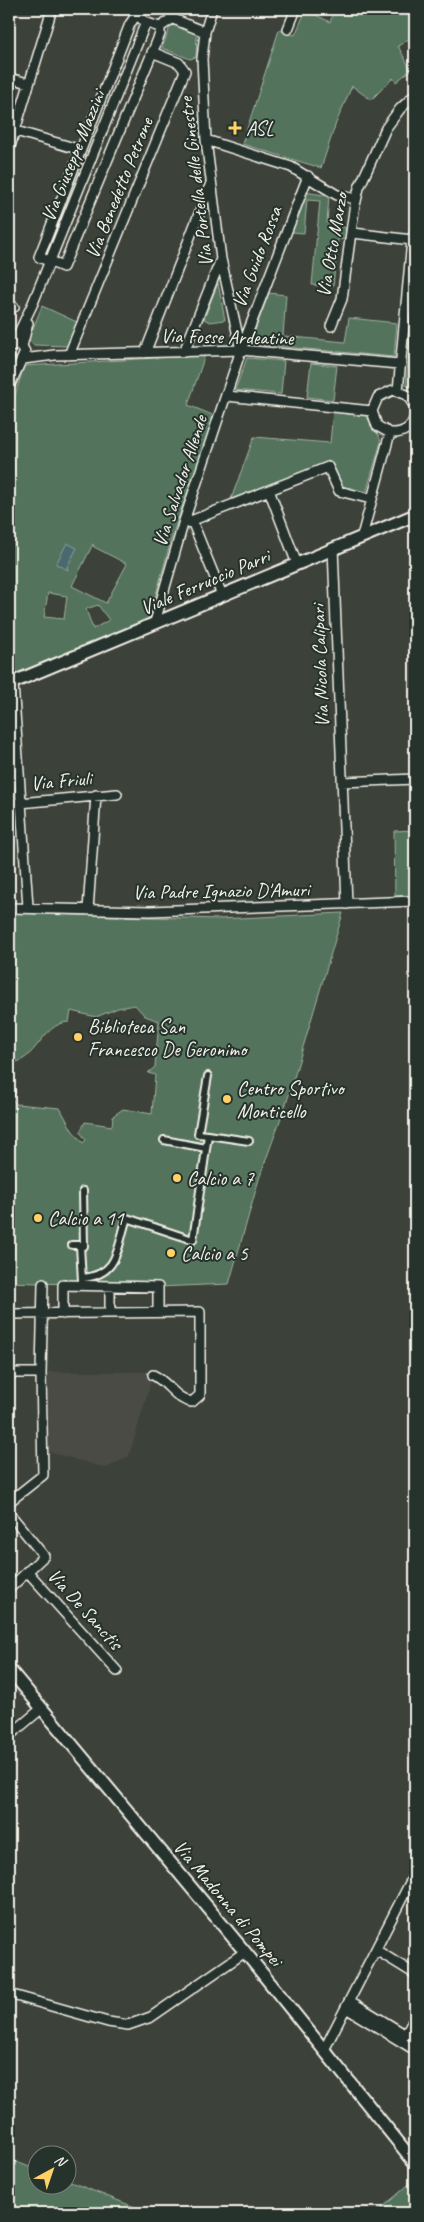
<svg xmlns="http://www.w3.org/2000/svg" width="424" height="2222" viewBox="0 0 424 2222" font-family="Caveat,sans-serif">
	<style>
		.built { fill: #4b4b44 }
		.green { fill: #52735c; stroke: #a3b2a2; fill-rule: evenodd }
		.water { fill: #4a6970; stroke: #8e9fa0 }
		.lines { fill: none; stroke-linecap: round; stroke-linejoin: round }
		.pedestrian-casing { stroke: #f4f1e8; stroke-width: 10 }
		.minor-casing { stroke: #f4f1e8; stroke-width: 12 }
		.tertiary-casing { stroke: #f4f1e8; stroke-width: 15 }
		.pedestrian { stroke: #26332d; stroke-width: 6 }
		.minor { stroke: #26332d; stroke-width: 9 }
		.tertiary { stroke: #26332d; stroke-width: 11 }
		.poi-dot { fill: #ffd166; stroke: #26332d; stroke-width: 2 }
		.labels { text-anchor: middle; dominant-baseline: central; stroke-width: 4; stroke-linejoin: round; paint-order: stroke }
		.poi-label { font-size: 20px; fill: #f4f1e8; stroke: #26332d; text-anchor: start }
		.street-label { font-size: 20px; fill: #f4f1e8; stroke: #26332d }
	</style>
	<rect width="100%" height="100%" fill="#3c413a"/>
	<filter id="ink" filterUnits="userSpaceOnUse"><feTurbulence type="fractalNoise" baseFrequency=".02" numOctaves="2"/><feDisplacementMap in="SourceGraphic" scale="10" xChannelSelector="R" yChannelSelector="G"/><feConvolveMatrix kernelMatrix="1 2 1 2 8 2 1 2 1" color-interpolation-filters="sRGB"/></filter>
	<g filter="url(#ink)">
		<path class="built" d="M48 1372H154L129 1456 106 1468 49 1452Z"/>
		<path class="green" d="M335 9H415V35L398 46 411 70 396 82 393 78 371 100 352 86 336 123 321 168 242 144 279 30 295 35 306 10 330 22Z
			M171 24 197 35 196 57 190 59 162 48Z
			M305 192 329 196 327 223 343 226 346 229V240L338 239 333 286 312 285 320 201 307 200 304 233 291 232Z
			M415 278V391L406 385Z
			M218 283 225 320 210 322 204 319Z
			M269 293 286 295 283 336 345 342 349 318 397 323 394 357 253 344 251 341Z
			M42 306 79 323 69 346 34 345 30 342 29 338Z
			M205 355 188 405 215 416 173 533 149 620 9 676V415L24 366ZM93 544 94 547 127 564 106 603 72 586ZM48 593 67 596 64 619 44 617ZM98 605 109 620 93 629 86 609Z
			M247 358 284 361 281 394 235 390Z
			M311 363 337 366 333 400 307 397Z
			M333 411 366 415C370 424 379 433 381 442L366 493 340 486 329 461 231 499 254 437 330 443Z
			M415 830V895L395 896 394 831Z
			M12 913 219 919 343 913 287 1101 259 1179 229 1284 158 1287 9 1282V1099L11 1097 16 1104 60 1108 72 1130 83 1143 86 1140 80 1132 85 1122 112 1126 113 1116 123 1109 152 1114 155 1075 148 1073 155 1067 159 1021 145 1016 135 1005 118 1008 96 1017 71 1011 69 1022C41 1023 36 1064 9 1063V916Z
			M9 2159 37 2170 38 2184H68V2181L150 2213H9Z
			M415 2179V2213H376Z"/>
		<path class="water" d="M67 543 77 548 67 567 68 570 56 564Z"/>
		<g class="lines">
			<defs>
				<path id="pedestrian" d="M208 1135 249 1141
					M164 1140 206 1148
					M72 1245H80L82 1281
					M80 1245 84 1246 83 1191
					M82 1278C120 1275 117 1246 127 1218L193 1240 208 1135 198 1134 208 1076"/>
				<path id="minor" d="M136 9C138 21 149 24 160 27L169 21 174 9
					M212 9 205 32 202 59 206 140 221 259 241 350
					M137 14 130 24 39 257 63 267 160 34V27
					M171 18 205 32
					M288 29 296 9
					M9 78 28 83
					M9 129 81 150
					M206 140 291 167 337 195 356 199
					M9 150 52 9
					M353 233 412 240
					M9 305 14 307
					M331 326 342 299 354 210 359 188 386 128 400 109 415 95
					M13 345 33 303 146 22
					M22 346 28 323
					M184 352 221 259
					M145 353 211 183
					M69 355 185 71 179 63 152 52
					M23 359 55 355 241 350 399 364
					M9 380 10 360
					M9 387 25 352 23 348 18 344 9 348
					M398 391 412 240 415 232
					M227 396 372 411
					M415 407 407 395 393 390 378 397 372 411 377 426 390 433C403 434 412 428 415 416
					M269 490 297 564
					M192 521 222 595
					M183 524 328 467 339 491 371 499
					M362 536 390 433
					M333 548 347 904
					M155 622 183 524 241 350 308 176
					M13 683 28 907
					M342 782 415 779
					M9 804 117 794
					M9 908 150 911 415 901
					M88 910 96 795
					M9 1092H10
					M110 1286V1313
					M9 1314 200 1312V1395L192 1402C176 1400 168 1382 153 1375
					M63 1314V1285L158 1287V1312
					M9 1373H41
					M9 1502 43 1475 41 1373 43 1284
					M9 1513 44 1556 9 1589
					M27 1571 117 1671
					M9 1736 41 1709
					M376 1950 415 1974
					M9 1994 108 2022 128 2025 151 2017 245 1952
					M350 2001 406 2035 415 2016
					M346 2008 415 2050
					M324 2050 415 1873"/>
				<path id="tertiary" d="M9 684 415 515
					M9 1669 245 1952 415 2163"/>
			</defs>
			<use href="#pedestrian" class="pedestrian-casing"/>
			<use href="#minor" class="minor-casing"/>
			<use href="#tertiary" class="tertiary-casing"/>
			<use href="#pedestrian" class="pedestrian"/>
			<use href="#minor" class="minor"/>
			<use href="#tertiary" class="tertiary"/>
		</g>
	</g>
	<g class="poi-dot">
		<path d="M232.5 120.5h5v5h5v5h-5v5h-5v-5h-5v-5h5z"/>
		<circle cx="78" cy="1037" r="5"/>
		<circle cx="227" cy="1099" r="5"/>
		<circle cx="177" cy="1178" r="5"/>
		<circle cx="38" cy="1218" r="5"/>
		<circle cx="171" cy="1253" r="5"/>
	</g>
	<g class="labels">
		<g class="poi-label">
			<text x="246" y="128">ASL</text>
			<text x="88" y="1026">Biblioteca San<tspan x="88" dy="23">Francesco De Geronimo</tspan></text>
			<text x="237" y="1088">Centro Sportivo<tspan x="237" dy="23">Monticello</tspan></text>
			<text x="187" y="1178">Calcio a 7</text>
			<text x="48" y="1218">Calcio a 11</text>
			<text x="181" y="1253">Calcio a 5</text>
		</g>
		<g class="street-label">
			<text transform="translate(73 156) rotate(-68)">Via Giuseppe Mazzini</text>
			<text transform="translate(196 182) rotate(-97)">Via Portella delle Ginestre</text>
			<text transform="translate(119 188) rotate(-68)">Via Benedetto Petrone</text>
			<text transform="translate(332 245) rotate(-80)">Via Otto Marzo</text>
			<text transform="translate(257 257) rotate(-69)">Via Guido Rossa</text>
			<text transform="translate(227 337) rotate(1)">Via Fosse Ardeatine</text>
			<text transform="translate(180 481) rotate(-72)">Via Salvador Allende</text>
			<text transform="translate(205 582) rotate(-23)">Viale Ferruccio Parri</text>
			<text transform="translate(320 666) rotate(-92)">Via Nicola Calipari</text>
			<text transform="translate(61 781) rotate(-5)">Via Friuli</text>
			<text transform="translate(221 891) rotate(-1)">Via Padre Ignazio D'Amuri</text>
			<text transform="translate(85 1609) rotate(48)">Via De Sanctis</text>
			<text transform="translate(228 1903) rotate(50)">Via Madonna di Pompei</text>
		</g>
	</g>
	<rect width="424" height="2222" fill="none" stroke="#26332d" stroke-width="30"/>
	<rect x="15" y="15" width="394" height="2192" fill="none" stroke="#f4f1e8" stroke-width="2" filter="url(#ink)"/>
	<g transform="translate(52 2170) rotate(40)"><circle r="24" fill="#26332d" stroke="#787f78"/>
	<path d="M0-4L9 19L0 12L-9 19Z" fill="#ffd166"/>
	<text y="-8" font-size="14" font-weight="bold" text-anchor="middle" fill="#f4f1e8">N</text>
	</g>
</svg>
